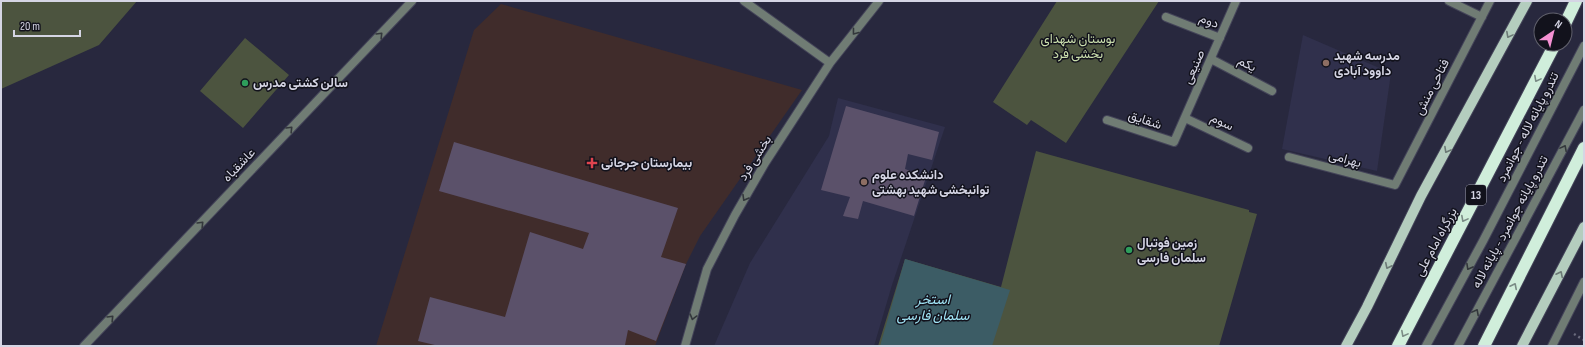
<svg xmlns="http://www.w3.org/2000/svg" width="1585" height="347" viewBox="0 0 1585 347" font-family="'Sofia Sans Condensed',Vazirmatn,sans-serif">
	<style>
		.built { fill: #30304c }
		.medical { fill: #402c2b }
		.green { fill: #4c543f }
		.water { fill: #3c5c65 }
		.building { fill: #5b516a }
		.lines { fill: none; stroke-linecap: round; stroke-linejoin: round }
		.lane-casing { stroke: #444459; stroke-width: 10 }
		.street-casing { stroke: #444459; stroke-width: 10 }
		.primary-casing { stroke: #444459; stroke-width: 12 }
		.highway-casing { stroke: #444459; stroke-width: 14 }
		.path { stroke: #6a6a7d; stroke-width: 2.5; stroke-dasharray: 2 3; stroke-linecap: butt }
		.lane { stroke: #707c74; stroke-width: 8 }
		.street { stroke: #707c74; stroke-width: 8 }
		.primary { stroke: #b4cdbe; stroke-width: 10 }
		.highway { stroke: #d0eedb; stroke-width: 12 }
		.oneway { stroke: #33373b }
		.oneway2 { stroke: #6b7975 }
		.oneway3 { stroke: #7a8b85 }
		.education-dot { fill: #8d6e63; stroke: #12121c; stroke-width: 1.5 }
		.leisure-dot { fill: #2e9e5b; stroke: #12121c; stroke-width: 1.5 }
		.health-dot { fill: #e0444e; stroke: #12121c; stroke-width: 1.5 }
		.labels { text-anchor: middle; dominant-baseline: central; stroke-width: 3; stroke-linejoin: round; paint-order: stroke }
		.shield { fill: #12121c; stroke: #9a9aa8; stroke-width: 1 }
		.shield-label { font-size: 12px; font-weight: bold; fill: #d5d5e4 }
		.street-label { font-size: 13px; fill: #d5d5e4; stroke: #12121c }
		.park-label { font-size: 13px; fill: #cbdfad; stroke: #12121c }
		.poi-label { font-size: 13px; font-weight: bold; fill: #d5d5e4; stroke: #12121c; text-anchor: start }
		.water-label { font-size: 14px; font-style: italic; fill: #a0e3f4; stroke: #12121c }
	</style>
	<rect width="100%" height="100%" fill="#28283e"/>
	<path class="built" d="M1303 35 1391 73 1377 171 1282 149Z
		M838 98 945 127 892 285 874 346H714L750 263 829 136Z"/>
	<path class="medical" d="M501 4 802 90 700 236 686 264 655 346H376L474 30Z"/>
	<path class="green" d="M1 1H137L99 45 1 89Z
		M1057 1H1159L1066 143 1031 120 1027 125 993 102Z
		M245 38 289 75 243 128 200 91Z
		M1036 151 1249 210V212L1257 214 1219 346H878L905 259 1001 287Z"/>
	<path class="water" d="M905 259 1010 290 992 346H880Z"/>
	<path class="building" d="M846 106 939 132 932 160 908 154 905 169 926 177 914 216 863 201 858 219 843 216 850 197 821 190Z
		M454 142 678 208 661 257 686 264 656 341 628 330 625 345 628 346H439L418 341 430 297 505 317 530 232 583 249 589 233 439 191Z"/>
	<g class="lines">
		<defs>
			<path id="lane" d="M1426 346 1483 241 1584 46
				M1458 346 1584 110"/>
			<path id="street" d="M744 1 830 63
				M1449 1 1482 17
				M1166 17 1220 38
				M1211 59 1272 91
				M1185 118 1248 148
				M1107 120 1174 142 1236 1
				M1289 157 1395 185 1490 1
				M84 346 412 1
				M685 346 707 269 735 215 765 163 830 63 879 1
				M1552 346 1584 282"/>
			<path id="primary" d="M1346 346 1367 307 1421 196 1527 1
				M1522 346 1584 227"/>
			<path id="highway" d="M1565 24 1576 1
				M1398 346 1555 44
				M1484 346 1584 148"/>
		</defs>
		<use href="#lane" class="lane-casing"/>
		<use href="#street" class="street-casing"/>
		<use href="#primary" class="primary-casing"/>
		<use href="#highway" class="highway-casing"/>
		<path class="path" d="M1574 334 1584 340"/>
		<use href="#lane" class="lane"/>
		<use href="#street" class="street"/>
		<use href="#primary" class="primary"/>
		<use href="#highway" class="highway"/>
	</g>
	<defs><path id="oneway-chevron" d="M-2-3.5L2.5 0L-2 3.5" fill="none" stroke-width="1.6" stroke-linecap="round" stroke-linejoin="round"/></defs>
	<g class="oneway">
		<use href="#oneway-chevron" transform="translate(855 32) rotate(128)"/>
		<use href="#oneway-chevron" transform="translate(380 35) rotate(-46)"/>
		<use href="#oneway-chevron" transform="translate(290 129) rotate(-46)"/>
		<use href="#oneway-chevron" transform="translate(1564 148) rotate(-62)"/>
		<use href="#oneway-chevron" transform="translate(745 198) rotate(120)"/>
		<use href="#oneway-chevron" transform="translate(201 224) rotate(-46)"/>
		<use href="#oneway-chevron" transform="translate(1469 267) rotate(119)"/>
		<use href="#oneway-chevron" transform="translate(1476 312) rotate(-62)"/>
		<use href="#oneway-chevron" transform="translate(693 317) rotate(105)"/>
		<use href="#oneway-chevron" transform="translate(111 318) rotate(-46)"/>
	</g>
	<g class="oneway2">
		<use href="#oneway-chevron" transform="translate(1509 35) rotate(118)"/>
		<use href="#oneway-chevron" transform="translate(1447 150) rotate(119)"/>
		<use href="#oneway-chevron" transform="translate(1388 266) rotate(116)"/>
		<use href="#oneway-chevron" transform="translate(1560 274) rotate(-63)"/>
	</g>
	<g class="oneway3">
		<use href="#oneway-chevron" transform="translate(1537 79) rotate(118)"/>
		<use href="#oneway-chevron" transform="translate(1464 219) rotate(118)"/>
		<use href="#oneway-chevron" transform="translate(1514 286) rotate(-63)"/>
		<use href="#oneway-chevron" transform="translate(1404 334) rotate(118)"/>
	</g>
	<g class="education-dot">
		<circle cx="1326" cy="63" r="4"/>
		<circle cx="864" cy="182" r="4"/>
	</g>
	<g class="leisure-dot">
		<circle cx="245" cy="83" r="4"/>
		<circle cx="1129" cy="250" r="4"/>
	</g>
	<path class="health-dot" d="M590 157h4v4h4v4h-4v4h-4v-4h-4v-4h4z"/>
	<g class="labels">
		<rect class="shield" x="1466" y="185" width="20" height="20" rx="3"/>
		<g class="shield-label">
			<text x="1476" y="195">13</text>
		</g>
		<g class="street-label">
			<text transform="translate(1209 21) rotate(22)">دوم</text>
			<text transform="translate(1247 64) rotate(27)">یکم</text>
			<text transform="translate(1194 67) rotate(-66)">صنیعی</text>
			<text transform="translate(1432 87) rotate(-63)">فتاحی منش</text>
			<text transform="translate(1145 120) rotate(19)">شقایق</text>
			<text transform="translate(1222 122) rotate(26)">سوم</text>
			<text transform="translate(1528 127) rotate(-63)">تندرو پایانه لاله - جوانمرد</text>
			<text transform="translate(755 158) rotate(-58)">بخشی فرد</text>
			<text transform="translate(1345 159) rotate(15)">بهرامی</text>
			<text transform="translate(239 165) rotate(-46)">عاشقباه</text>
			<text transform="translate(1510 222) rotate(-62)">تندرو پایانه جوانمرد - پایانه لاله</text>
			<text transform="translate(1436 242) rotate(-62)">بزرگراه امام علی</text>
		</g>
		<g class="park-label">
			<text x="1078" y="39">بوستان شهدای<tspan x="1078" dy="15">بخشی فرد</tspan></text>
		</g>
		<g class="poi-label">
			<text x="1334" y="56">مدرسه شهید<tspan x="1334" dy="15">داوود آبادی</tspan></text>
			<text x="253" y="83">سالن کشتی مدرس</text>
			<text x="601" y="163">بیمارستان جرجانی</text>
			<text x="872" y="175">دانشکده علوم<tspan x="872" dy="15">توانبخشی شهید بهشتی</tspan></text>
			<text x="1137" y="243">زمین فوتبال<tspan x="1137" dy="15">سلمان فارسی</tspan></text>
		</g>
		<g class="water-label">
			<text x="933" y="299">استخر<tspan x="933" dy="16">سلمان فارسی</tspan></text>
		</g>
	</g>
	<rect width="1585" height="347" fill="none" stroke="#d5d5e4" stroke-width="4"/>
	<g transform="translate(1553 32) rotate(35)"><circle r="19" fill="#12121c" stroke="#60606c"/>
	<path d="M0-3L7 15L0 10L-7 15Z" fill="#f591d3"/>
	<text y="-6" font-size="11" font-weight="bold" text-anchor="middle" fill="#d5d5e4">N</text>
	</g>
	<path d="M14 30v6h66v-6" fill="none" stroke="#d5d5e4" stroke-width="2"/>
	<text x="20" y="30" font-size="12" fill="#d5d5e4" stroke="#12121c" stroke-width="3" paint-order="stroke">20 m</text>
</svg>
